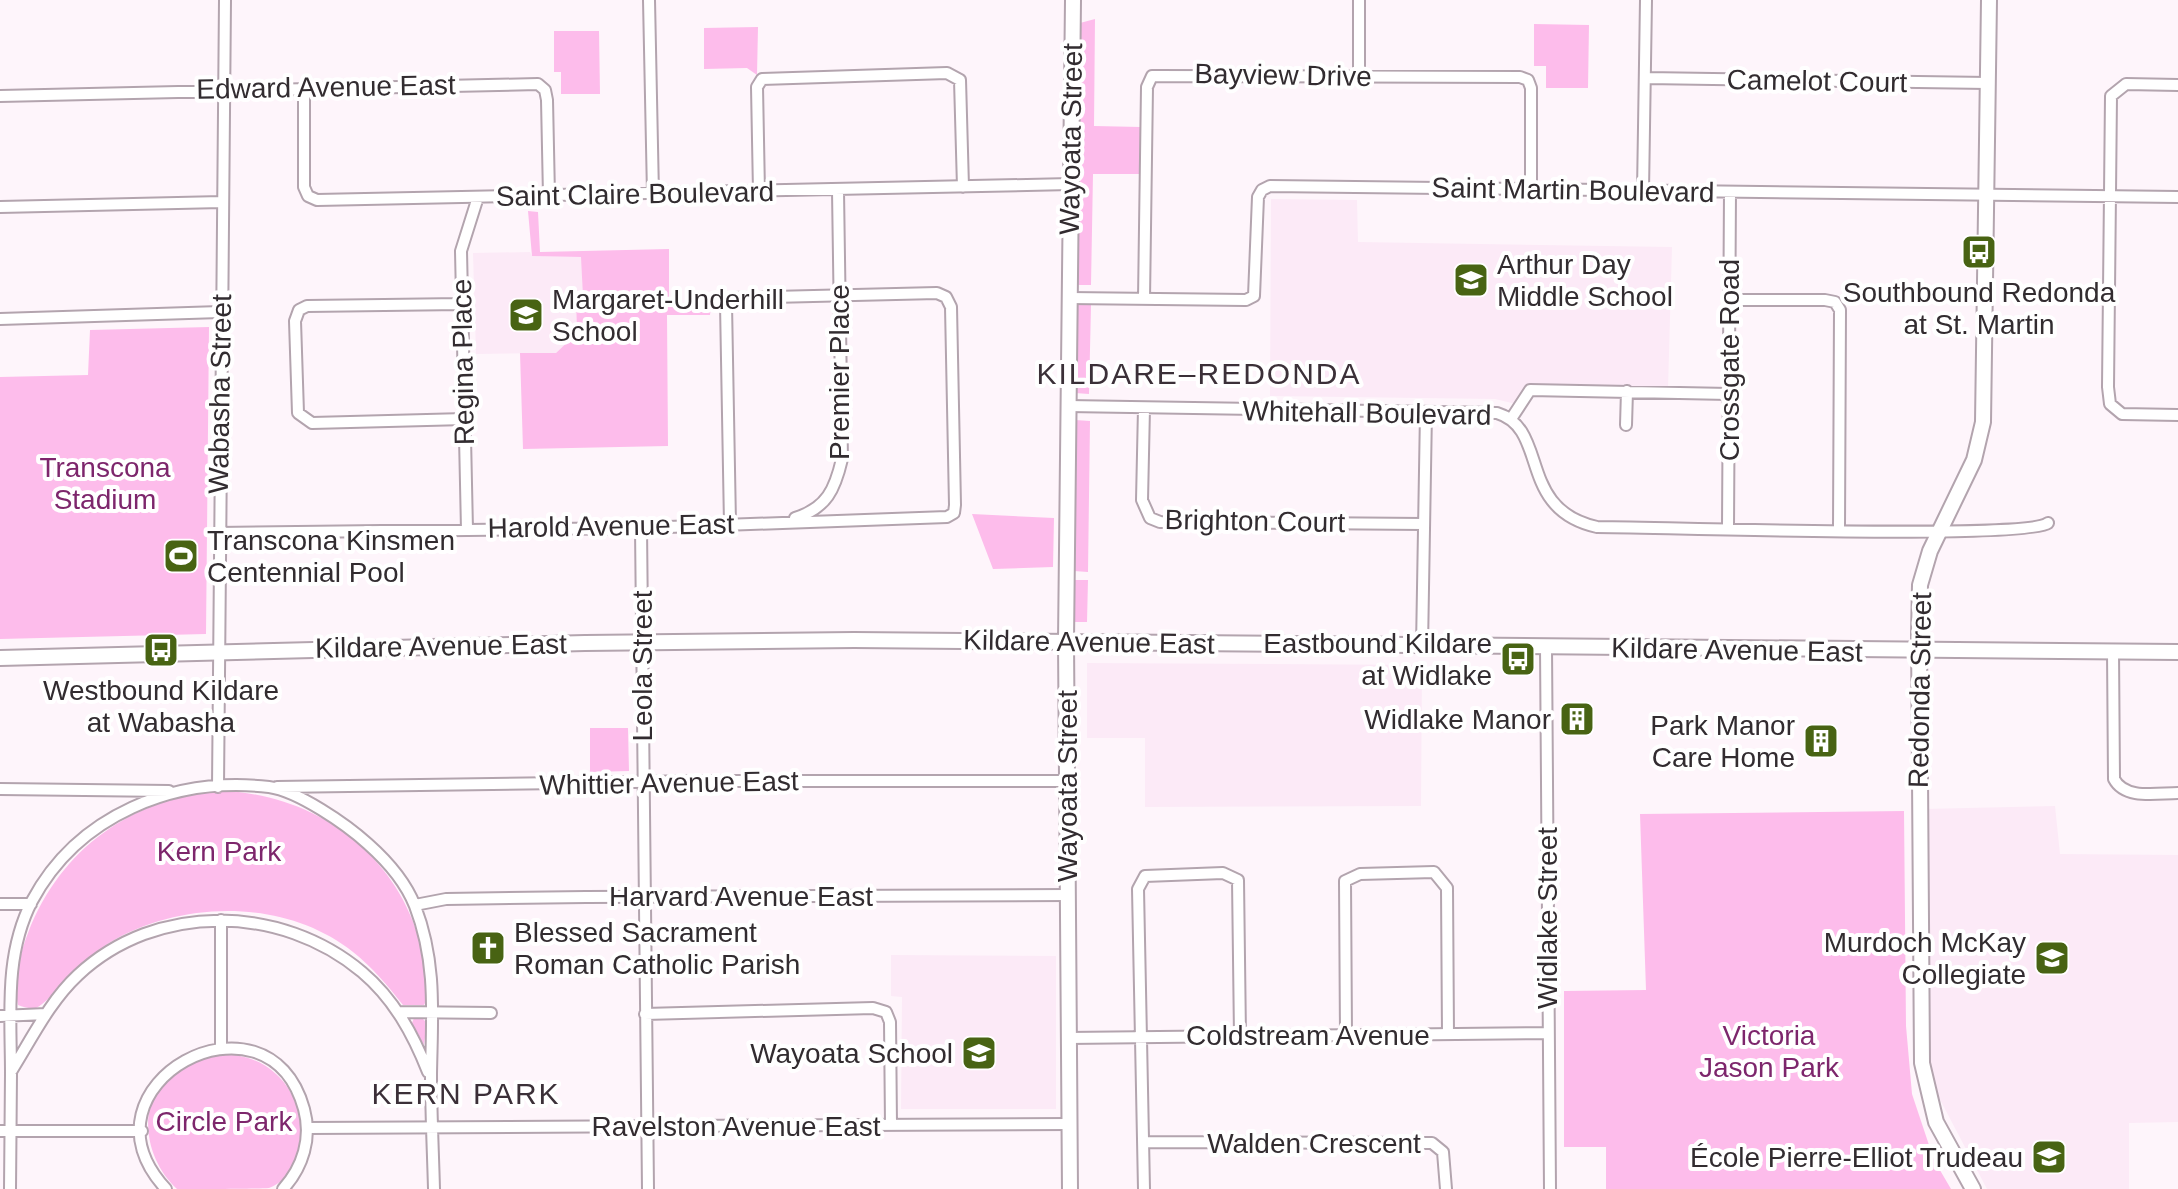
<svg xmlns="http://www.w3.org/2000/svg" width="2178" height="1189" viewBox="0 0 2178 1189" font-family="Helvetica,sans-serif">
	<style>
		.built { fill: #fceaf7 }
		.green { fill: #fdbceb }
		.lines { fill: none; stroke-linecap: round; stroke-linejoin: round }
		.street-casing { stroke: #b3a4ae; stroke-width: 14 }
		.secondary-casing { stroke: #b3a4ae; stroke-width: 18 }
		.street { stroke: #fff; stroke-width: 10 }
		.secondary { stroke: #fff; stroke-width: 14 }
		.labels { text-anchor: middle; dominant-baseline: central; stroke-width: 8; stroke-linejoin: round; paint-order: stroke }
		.street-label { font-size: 28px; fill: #322c30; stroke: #fff }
		.poi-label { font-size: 28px; fill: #322c30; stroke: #fff; text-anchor: end }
		.park-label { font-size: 28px; fill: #7d266c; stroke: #fff }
		.neighbourhood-label { font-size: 30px; letter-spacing: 2px; fill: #3b3038; stroke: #fff }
	</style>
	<rect width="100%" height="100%" fill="#fef5fb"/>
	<path class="built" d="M1271 199 1357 200 1358 242 1672 247 1668 389 1530 387 1516 404 1495 399 1270 396Z
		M530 252 532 256 582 257 583 298H576L577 333 556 353 476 354 473 253Z
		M1087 663 1422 665 1421 806 1145 807V738H1087Z
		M2055 806 2060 854 2178 855V1122L2129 1123V1189H1987L1936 1092 1927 1061 1923 809Z
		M891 955 1056 956V1109H901L902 997 891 996Z"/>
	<path class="green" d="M1095 19 1094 126 1141 127V174H1093L1091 285H1076L1080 23Z
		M1534 24 1589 25 1588 88H1546V66H1534Z
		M758 27 757 75 747 68 704 69V28Z
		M554 31H599L600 94H561V72H554Z
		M528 211 538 212 540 252 669 249V304L711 306 710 315H667L668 446 523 449 520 353H556L577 333 576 298 583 297 581 257 532 256Z
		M1076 305H1091L1089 394 1075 393Z
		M209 327 206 634 0 639V377L88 375 90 330Z
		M1075 420 1090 421 1088 572 1074 571Z
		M972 514 1054 518 1053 567 993 569Z
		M1075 580H1088L1087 622H1072Z
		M590 728H628L629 771 590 772Z
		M220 791C316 793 401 856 422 951 425 966 433 991 424 1005H403C388 986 372 967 353 952 285 898 181 900 109 943 91 954 45 1006 36 1008 30 1009 23 1007 18 1005 13 983 20 953 28 933 61 848 131 799 220 791Z
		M1904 811 1906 1026 1912 1094 1934 1160 1951 1189H1606V1147H1564V991L1646 990 1640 814Z
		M414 1018H422L427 1023 424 1045 412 1023Z
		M220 1053C241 1055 260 1059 276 1074 308 1102 315 1169 269 1188 255 1189 196 1189 177 1189 141 1156 134 1092 183 1065 194 1059 208 1057 220 1053Z"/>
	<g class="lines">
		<defs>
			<path id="street" d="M649 0 653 194
				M1359 76V0
				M1646 78 1988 83
				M2178 85 2126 84 2111 96 2108 387 2110 404 2122 414 2178 415
				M304 89V187L308 196 317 200 1071 184
				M0 96 538 84 545 90 547 100 549 196
				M1643 191 1646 0
				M759 192 757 87 762 79 947 73 960 80 963 187
				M0 207 222 202
				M1069 298 1246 300 1254 296 1258 197 1262 190 1270 186 2178 197
				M1144 299 1147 87 1152 76 1520 77 1528 80 1531 88V189
				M1730 300H1825L1835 302 1840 310 1839 529
				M461 304 307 306 299 310 295 321 298 413 312 423 465 419
				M0 319 220 312
				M1068 406 1497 413C1550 429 1516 509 1597 527 1653 527 2027 540 2048 523
				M1144 408 1142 500 1150 518 1160 522 1424 524
				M1511 419 1530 390 1729 394
				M1626 425 1627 391
				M795 518C827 508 835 489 842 459L838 191
				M641 528 648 1189
				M1728 528 1730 192
				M467 530 461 251 478 197
				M218 533 641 528 947 517 954 513 955 505 951 307 946 297 937 293 734 298 726 304 730 524
				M1422 647 1426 412
				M1546 647 1550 1189
				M2113 651 2114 779C2125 800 2157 793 2178 793
				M218 787 225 0
				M277 787 703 781H1067
				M0 789 169 791
				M0 904H31
				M415 905 446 899 586 897 1068 895
				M221 920V1048
				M398 1012 491 1013
				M645 1014 873 1008 886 1012 890 1022 891 1125
				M0 1016 46 1014
				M1346 1035 1345 881 1360 874 1434 872 1447 888 1448 1034
				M1068 1038 1547 1033
				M12 1070C32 1038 50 1001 78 975 156 902 281 904 362 972 394 999 413 1034 428 1072
				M307 1128 1070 1124
				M0 1131H142
				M1143 1142 1432 1143 1443 1152 1446 1189
				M10 1189C10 1151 11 1112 11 1074 11 1015 4 955 32 901 78 815 174 776 269 787 298 791 346 824 368 844 386 860 406 883 415 906 437 963 432 1015 431 1074 431 1112 433 1151 434 1189
				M166 1189C69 1085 268 978 304 1109 312 1138 303 1167 283 1189
				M1144 1189 1138 889 1145 876 1223 873 1238 880 1240 1036"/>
			<path id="secondary" d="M0 658 585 643 854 640 2178 652
				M1070 1189 1066 641 1073 0
				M1973 1189 1936 1122 1922 1063 1919 634 1920 585 1930 551 1974 460 1983 422 1989 0"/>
		</defs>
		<use href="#street" class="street-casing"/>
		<use href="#secondary" class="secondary-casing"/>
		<use href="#street" class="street"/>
		<use href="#secondary" class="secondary"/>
	</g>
	<defs>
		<symbol id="bus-square" viewBox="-11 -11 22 22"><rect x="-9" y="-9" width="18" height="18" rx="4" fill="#486313" stroke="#fff"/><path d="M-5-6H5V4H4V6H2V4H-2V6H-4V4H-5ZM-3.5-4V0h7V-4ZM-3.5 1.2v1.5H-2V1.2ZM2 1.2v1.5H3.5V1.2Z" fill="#fff"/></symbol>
		<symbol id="school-square" viewBox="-11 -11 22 22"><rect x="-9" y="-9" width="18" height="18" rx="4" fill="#486313" stroke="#fff"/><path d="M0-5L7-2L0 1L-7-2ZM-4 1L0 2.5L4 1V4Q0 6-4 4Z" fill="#fff"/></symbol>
		<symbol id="stadium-square" viewBox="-11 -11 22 22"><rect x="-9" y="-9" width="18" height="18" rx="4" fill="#486313" stroke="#fff"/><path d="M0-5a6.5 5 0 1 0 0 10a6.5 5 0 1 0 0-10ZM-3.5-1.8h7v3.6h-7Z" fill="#fff"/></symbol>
		<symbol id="building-square" viewBox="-11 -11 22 22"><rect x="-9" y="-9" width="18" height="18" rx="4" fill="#486313" stroke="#fff"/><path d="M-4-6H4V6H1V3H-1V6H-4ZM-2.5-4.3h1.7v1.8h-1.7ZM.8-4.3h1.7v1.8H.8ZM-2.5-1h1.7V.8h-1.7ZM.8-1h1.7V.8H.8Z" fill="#fff"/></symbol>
		<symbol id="church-square" viewBox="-11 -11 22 22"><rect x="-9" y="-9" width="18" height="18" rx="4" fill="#486313" stroke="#fff"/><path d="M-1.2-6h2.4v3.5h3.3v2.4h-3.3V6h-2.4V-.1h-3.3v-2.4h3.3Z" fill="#fff"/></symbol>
	</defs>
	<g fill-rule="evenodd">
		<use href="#bus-square" x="1959" y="232" width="40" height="40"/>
		<use href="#school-square" x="1451" y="260" width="40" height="40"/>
		<use href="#school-square" x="506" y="295" width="40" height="40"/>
		<use href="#stadium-square" x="161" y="536" width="40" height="40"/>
		<use href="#bus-square" x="141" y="630" width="40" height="40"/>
		<use href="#bus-square" x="1498" y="639" width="40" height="40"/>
		<use href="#building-square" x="1557" y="699" width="40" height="40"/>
		<use href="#building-square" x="1801" y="721" width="40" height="40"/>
		<use href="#church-square" x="468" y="928" width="40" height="40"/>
		<use href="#school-square" x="2032" y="938" width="40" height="40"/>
		<use href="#school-square" x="959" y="1033" width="40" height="40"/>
		<use href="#school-square" x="2029" y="1137" width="40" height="40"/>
	</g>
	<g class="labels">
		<g class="street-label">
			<text transform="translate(1283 75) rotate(1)">Bayview Drive</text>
			<text transform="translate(1817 81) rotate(1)">Camelot Court</text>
			<text transform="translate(326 87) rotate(-1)">Edward Avenue East</text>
			<text transform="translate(1071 139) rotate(-89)">Wayoata Street</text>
			<text transform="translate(1573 190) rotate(1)">Saint Martin Boulevard</text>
			<text transform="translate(635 194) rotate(-1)">Saint Claire Boulevard</text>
			<text transform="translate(1729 360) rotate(-90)">Crossgate Road</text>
			<text transform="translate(463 362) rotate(-91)">Regina Place</text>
			<text transform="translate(839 372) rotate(-90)">Premier Place</text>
			<text transform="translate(220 394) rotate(-89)">Wabasha Street</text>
			<text transform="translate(1367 413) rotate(1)">Whitehall Boulevard</text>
			<text transform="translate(1255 521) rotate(1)">Brighton Court</text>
			<text transform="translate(611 526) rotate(-1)">Harold Avenue East</text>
			<text transform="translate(1089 642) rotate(1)">Kildare Avenue East</text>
			<text transform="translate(441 646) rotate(-1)">Kildare Avenue East</text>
			<text transform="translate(1737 650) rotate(1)">Kildare Avenue East</text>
			<text transform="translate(642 666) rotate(-90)">Leola Street</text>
			<text transform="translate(1920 690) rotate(-89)">Redonda Street</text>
			<text transform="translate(669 783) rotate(-1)">Whittier Avenue East</text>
			<text transform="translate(1067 786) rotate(-90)">Wayoata Street</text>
			<text x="741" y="896">Harvard Avenue East</text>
			<text transform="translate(1547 918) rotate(-90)">Widlake Street</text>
			<text x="1308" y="1035">Coldstream Avenue</text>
			<text x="736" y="1126">Ravelston Avenue East</text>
			<text x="1314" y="1143">Walden Crescent</text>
		</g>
		<g class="poi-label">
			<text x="1497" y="264" text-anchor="start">Arthur Day<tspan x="1497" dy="32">Middle School</tspan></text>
			<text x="1979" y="292" text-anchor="middle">Southbound Redonda<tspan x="1979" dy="32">at St. Martin</tspan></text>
			<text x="552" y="299" text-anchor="start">Margaret-Underhill<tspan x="552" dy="32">School</tspan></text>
			<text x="207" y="540" text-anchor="start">Transcona Kinsmen<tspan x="207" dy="32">Centennial Pool</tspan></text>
			<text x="1492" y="643">Eastbound Kildare<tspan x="1492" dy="32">at Widlake</tspan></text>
			<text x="161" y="690" text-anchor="middle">Westbound Kildare<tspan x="161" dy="32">at Wabasha</tspan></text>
			<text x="1551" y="719">Widlake Manor</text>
			<text x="1795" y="725">Park Manor<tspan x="1795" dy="32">Care Home</tspan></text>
			<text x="514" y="932" text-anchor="start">Blessed Sacrament<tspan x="514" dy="32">Roman Catholic Parish</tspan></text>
			<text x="2026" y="942">Murdoch McKay<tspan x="2026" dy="32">Collegiate</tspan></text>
			<text x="953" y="1053">Wayoata School</text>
			<text x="2023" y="1157">École Pierre-Elliot Trudeau</text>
		</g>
		<g class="park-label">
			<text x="105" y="467">Transcona<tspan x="105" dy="32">Stadium</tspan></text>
			<text x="219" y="851">Kern Park</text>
			<text x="1769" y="1035">Victoria<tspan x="1769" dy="32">Jason Park</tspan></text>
			<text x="224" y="1121">Circle Park</text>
		</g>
		<g class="neighbourhood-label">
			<text x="1199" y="373">KILDARE–REDONDA</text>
			<text x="466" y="1093">KERN PARK</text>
		</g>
	</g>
</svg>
